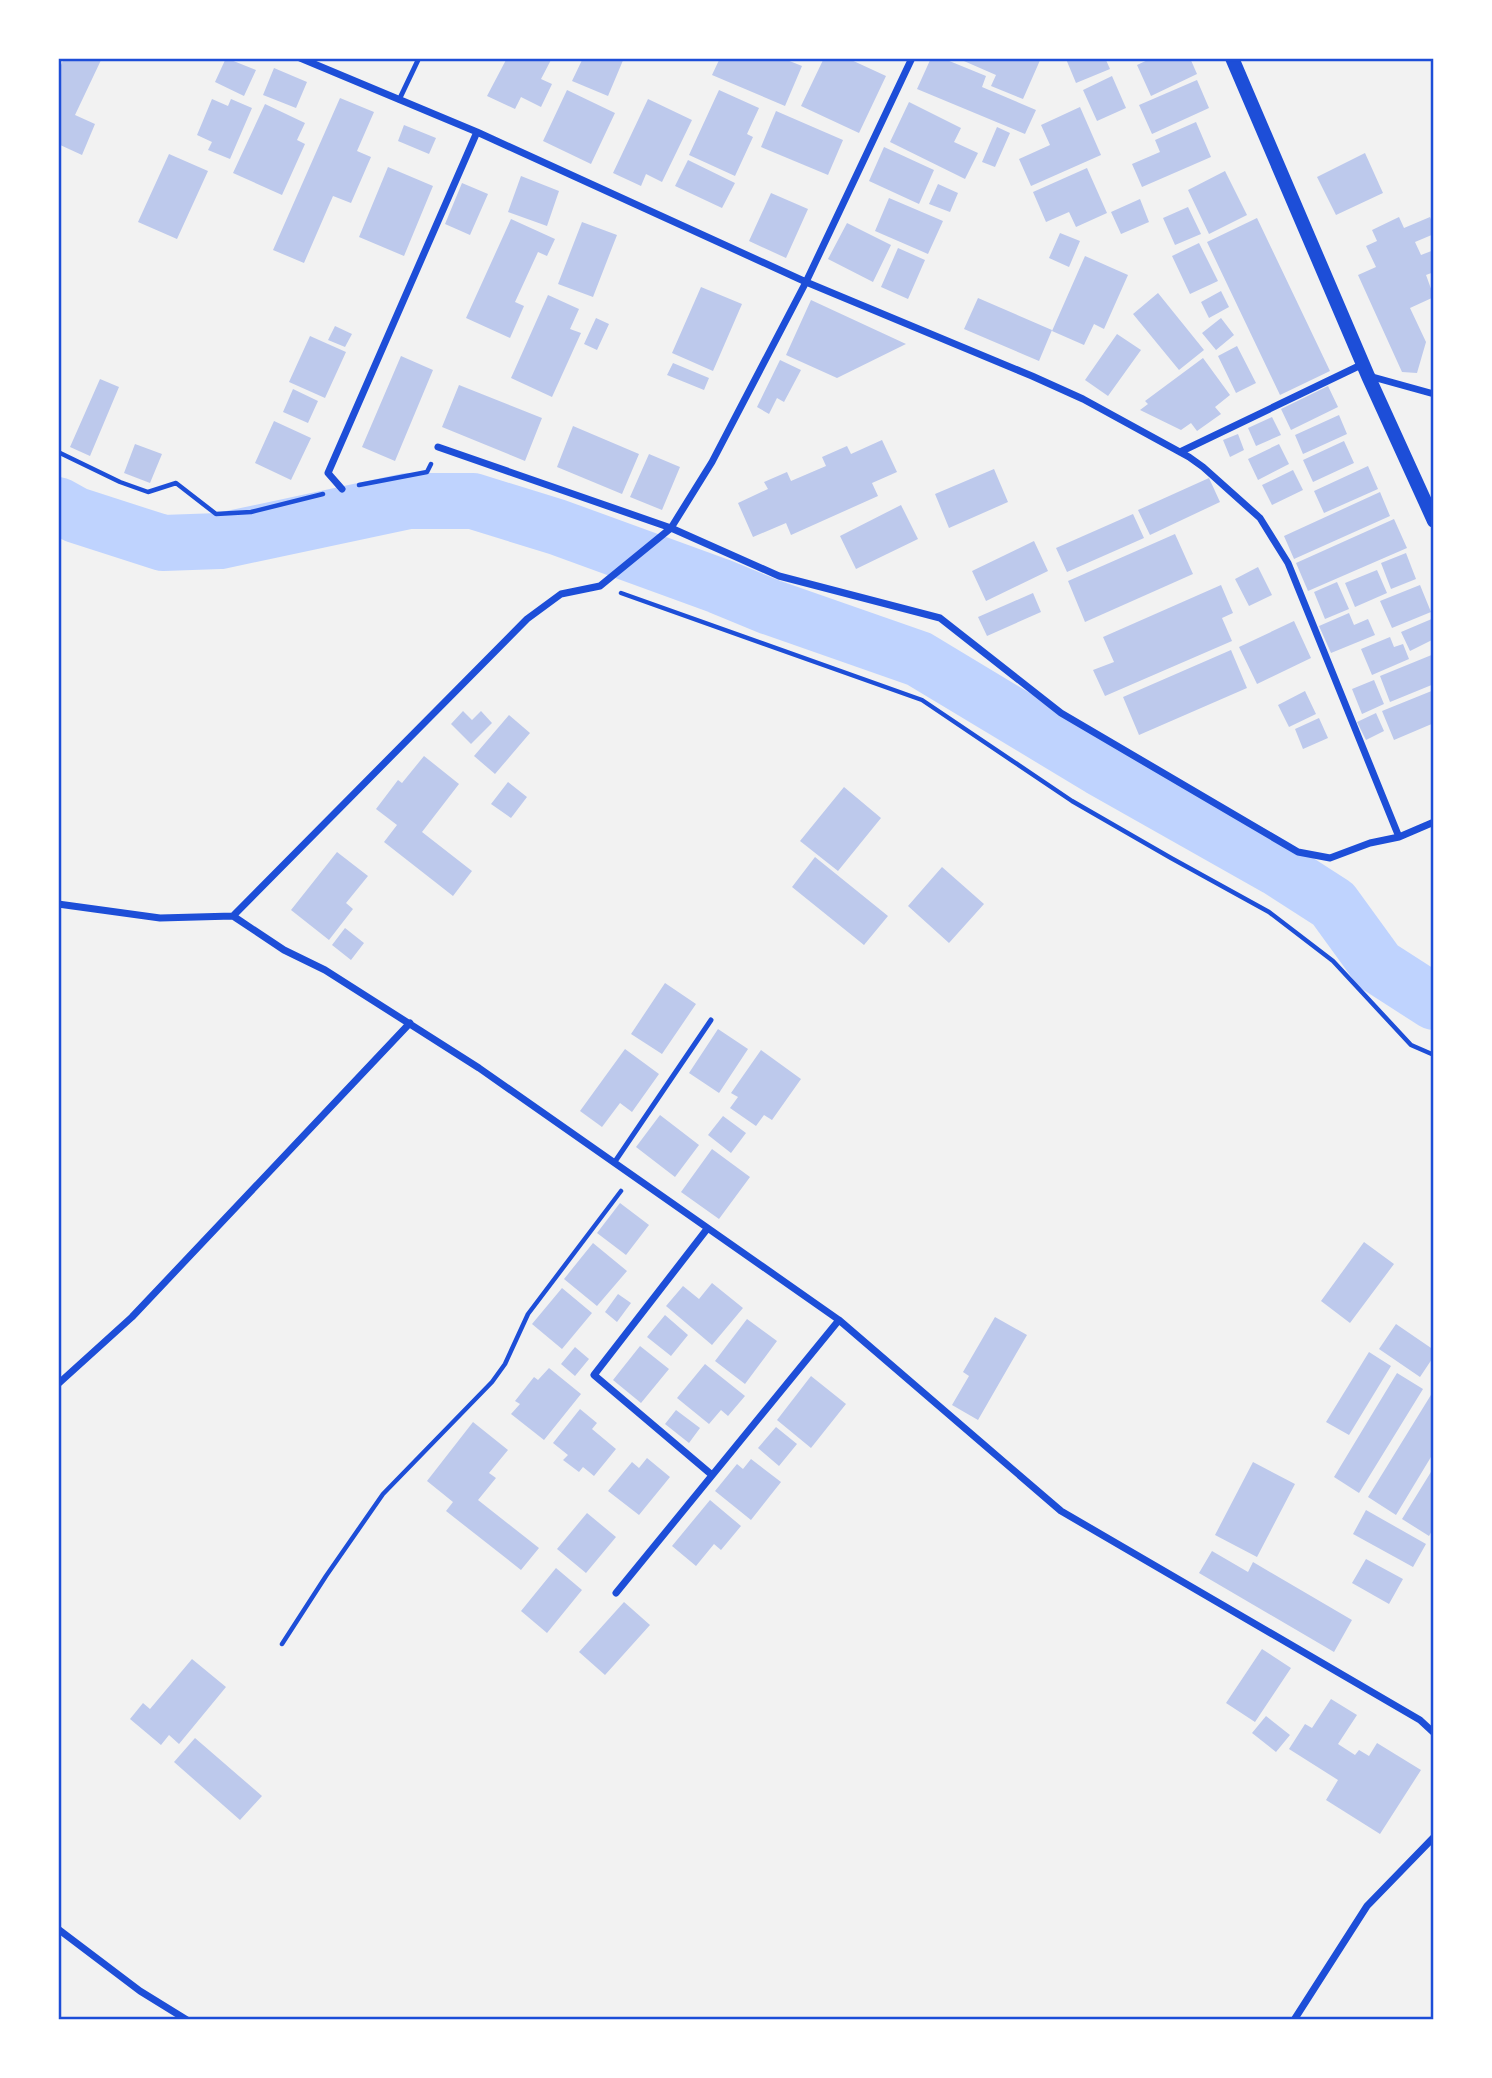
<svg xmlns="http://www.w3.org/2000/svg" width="1492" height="2078" viewBox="0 0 1492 2078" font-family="Helvetica,sans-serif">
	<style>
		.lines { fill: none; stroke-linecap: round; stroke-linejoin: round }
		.river { stroke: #bfd3fe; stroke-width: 56 }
		.building { fill: #bdc9ec }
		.path { stroke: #1d4ed8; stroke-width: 4.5 }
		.service { stroke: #1d4ed8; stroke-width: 5 }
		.minor { stroke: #1d4ed8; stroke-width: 7 }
		.secondary { stroke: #1d4ed8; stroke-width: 14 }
		.neatline { fill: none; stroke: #1d4ed8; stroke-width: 2.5 }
	</style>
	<rect width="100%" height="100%" fill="#f2f2f2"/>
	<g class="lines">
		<path class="river" d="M58 505 76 515 163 543 220 541 408 501H473L557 527 719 586 770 607 919 659 1100 768 1277 868 1333 904 1378 966 1434 1002"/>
	</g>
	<path class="building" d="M64 58H102L75 115 95 124 82 155 58 144V72Z
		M226 58 256 70 244 96 215 82Z
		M507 58H552L541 79 552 84 541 107 521 97 515 109 487 96Z
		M583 58H624L608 96 572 81Z
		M720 58H782L802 66 785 106 712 75Z
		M824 58H847L886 76 859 133 801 106Z
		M931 58H942L986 76 982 87 1036 110 1025 134 917 89Z
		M957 58H1041L1023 99 991 86 996 75Z
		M1070 58H1111L1106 60 1110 69 1076 83 1066 59Z
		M1152 58H1190L1197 74 1151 96 1137 65Z
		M274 68 307 82 296 108 263 95Z
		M1112 76 1126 108 1097 121 1083 90Z
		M1197 80 1209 108 1152 134 1139 105Z
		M567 90 615 113 591 164 543 141Z
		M719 90 759 108 747 134 753 137 735 176 689 155Z
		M340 98 374 112 357 151 371 157 351 203 333 196 304 263 273 250Z
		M212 99 228 106 231 99 252 108 230 159 208 150 212 142 197 135Z
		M648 99 692 120 662 182 646 174 641 186 613 173Z
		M909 102 961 128 954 142 978 153 965 179 890 142Z
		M265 104 305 123 297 140 305 144 282 195 233 173Z
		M1080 107 1101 155 1031 186 1019 159 1050 145 1041 125Z
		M776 111 843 140 828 175 761 147Z
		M1196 122 1211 157 1142 187 1132 164 1160 152 1155 140Z
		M404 125 436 138 429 154 398 141Z
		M997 127 1010 133 995 167 982 162Z
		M884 147 934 170 919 204 869 181Z
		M1365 153 1383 193 1336 215 1317 177Z
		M169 154 208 171 177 239 138 222Z
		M688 160 735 183 722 208 675 186Z
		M388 167 433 186 404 256 359 237Z
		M1087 168 1107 213 1076 227 1069 212 1046 222 1033 192Z
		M1225 171 1247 215 1209 234 1188 190Z
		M521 176 559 191 547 226 508 212Z
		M462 183 488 194 470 235 445 224Z
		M938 184 958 193 950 212 929 204Z
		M771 193 808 209 786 258 749 241Z
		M889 198 943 221 928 254 875 231Z
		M1140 199 1149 222 1121 234 1111 212Z
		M1188 207 1201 234 1175 245 1163 218Z
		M1399 217 1404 228 1430 217 1434 227V234L1415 242 1421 255 1434 250V272L1426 275 1434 297 1410 308 1426 342 1417 373 1402 372 1358 275 1376 267 1366 246 1377 241 1372 230Z
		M1257 218 1330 371 1280 395 1207 242Z
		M511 219 555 239 547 256 538 252 515 302 524 306 510 338 466 318Z
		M582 222 617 235 593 297 558 284Z
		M847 223 891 245 873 282 828 259Z
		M1060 233 1080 241 1069 267 1049 258Z
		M1199 243 1218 281 1190 294 1172 256Z
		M898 248 925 260 908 299 881 287Z
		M1085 256 1128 275 1104 329 1094 324 1084 345 1052 331Z
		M701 287 742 304 713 371 672 353Z
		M1221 291 1229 307 1209 318 1201 302Z
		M1158 293 1204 350 1179 370 1133 314Z
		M548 295 579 309 570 329 581 333 552 397 511 378Z
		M978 298 1052 330 1039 361 964 329Z
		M811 300 906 344 837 378 786 355Z
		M596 318 609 324 597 350 584 344Z
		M1221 318 1234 335 1216 350 1202 333Z
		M335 326 352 334 345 347 328 340Z
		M1117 334 1141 350 1108 396 1085 380Z
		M310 336 346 352 325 398 289 382Z
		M1237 346 1256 383 1236 393 1218 356Z
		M401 356 433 370 395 461 362 447Z
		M1203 358 1230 395 1215 407 1221 414 1197 431 1191 423 1181 430 1140 410 1148 404 1145 401Z
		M780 360 801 370 784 402 777 398 769 414 757 407Z
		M673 363 709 378 704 390 667 375Z
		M100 379 119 387 90 456 70 447Z
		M459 385 542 418 525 461 442 427Z
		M1328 386 1338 407 1291 430 1281 409Z
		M293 389 318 401 308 423 283 412Z
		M1339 415 1347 434 1303 454 1295 435Z
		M1272 417 1281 435 1256 446 1248 428Z
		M274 421 311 438 291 480 255 463Z
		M573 426 639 454 622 494 557 467Z
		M1238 434 1244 450 1230 457 1223 440Z
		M882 440 897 472 872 483 878 496 791 535 786 523 753 537 738 503 768 489 764 482 787 472 791 481 826 466 822 457 847 446 851 454Z
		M1344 441 1354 463 1313 482 1303 460Z
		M135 444 162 454 150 483 124 473Z
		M1279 444 1289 464 1258 480 1248 459Z
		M649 454 680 467 662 510 630 497Z
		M1368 466 1378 489 1324 513 1314 491Z
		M994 469 1008 502 949 528 935 494Z
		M1293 470 1303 490 1272 505 1262 485Z
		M1209 478 1220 502 1150 535 1138 510Z
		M1380 492 1390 516 1294 559 1284 536Z
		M901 505 918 539 856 569 840 536Z
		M1133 514 1144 538 1067 572 1056 548Z
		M1394 519 1407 548 1308 591 1296 563Z
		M1175 534 1193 574 1085 622 1068 581Z
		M1034 541 1048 571 986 601 972 571Z
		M1406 553 1416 579 1391 589 1381 563Z
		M1258 567 1272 595 1249 606 1235 579Z
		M1377 570 1387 593 1355 607 1345 583Z
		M1337 582 1349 609 1325 619 1314 592Z
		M1221 585 1233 613 1222 618 1232 641 1105 696 1093 670 1114 662 1103 637Z
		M1420 585 1431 612 1392 628 1380 601Z
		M1033 593 1041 612 987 636 978 617Z
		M1349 613 1354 625 1368 619 1375 635 1331 653 1319 626Z
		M1434 618V639L1410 651 1401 632Z
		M1294 621 1311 658 1257 684 1239 647Z
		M1390 637 1394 647 1403 644 1409 659 1372 675 1361 649Z
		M1231 650 1247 688 1139 735 1123 697Z
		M1434 654V684L1390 702 1380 676Z
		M1374 680 1384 704 1362 714 1352 689Z
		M1434 690V723L1394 740 1382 711Z
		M1305 691 1316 714 1289 727 1278 705Z
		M463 711 472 720 481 711 492 723 471 744 451 724Z
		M1376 713 1384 731 1366 740 1357 722Z
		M509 715 530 733 495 774 474 756Z
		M1319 718 1328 738 1303 749 1295 729Z
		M424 756 459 784 422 832 472 871 453 896 384 842 397 825 376 809 398 780 402 783Z
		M508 782 527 797 511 818 491 804Z
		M844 787 881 818 838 871 800 841Z
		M337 852 368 876 346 903 353 909 329 940 291 910Z
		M815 857 888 916 864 945 792 887Z
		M942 867 984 904 949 943 908 906Z
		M345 928 364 943 351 960 332 945Z
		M665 983 696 1004 662 1054 631 1034Z
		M718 1029 748 1049 719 1093 689 1073Z
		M625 1049 659 1074 632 1112 620 1103 602 1127 580 1111Z
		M761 1050 801 1079 772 1120 764 1115 756 1126 730 1108 738 1097 731 1093Z
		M660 1115 699 1145 675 1177 636 1147Z
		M723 1116 746 1133 731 1153 708 1135Z
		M712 1149 750 1177 719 1219 681 1192Z
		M620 1203 649 1225 626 1255 597 1233Z
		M1364 1242 1394 1264 1350 1323 1321 1301Z
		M593 1243 627 1271 597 1306 564 1279Z
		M712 1283 743 1308 712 1345 666 1306 683 1286 699 1299Z
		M562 1288 592 1313 562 1349 532 1324Z
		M618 1294 631 1303 617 1322 605 1312Z
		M665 1315 688 1335 671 1356 647 1337Z
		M995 1317 1027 1335 978 1420 952 1405 969 1376 963 1372Z
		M747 1319 777 1341 745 1384 715 1361Z
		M1396 1324 1434 1350V1356L1420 1377 1379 1349Z
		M640 1346 669 1369 641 1403 613 1380Z
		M575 1347 589 1359 575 1376 561 1364Z
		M1369 1352 1391 1366 1349 1435 1326 1422Z
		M705 1364 745 1396 728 1416 721 1410 709 1424 677 1398Z
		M549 1368 581 1394 544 1440 511 1414 520 1404 515 1401 534 1377 538 1380Z
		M1397 1373 1423 1389 1359 1493 1334 1477Z
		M811 1376 846 1404 811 1448 777 1420Z
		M1434 1390V1452L1396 1515 1368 1497Z
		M580 1409 597 1423 592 1429 616 1449 594 1476 583 1467 579 1472 563 1460 568 1455 553 1443Z
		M676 1410 700 1428 689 1443 665 1424Z
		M473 1422 508 1450 489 1473 496 1478 478 1500 539 1548 521 1570 446 1511 453 1502 427 1481Z
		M776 1427 797 1444 779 1466 758 1448Z
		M647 1458 670 1477 639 1515 608 1491 632 1462 639 1468Z
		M751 1459 781 1482 751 1520 715 1491 737 1464 743 1469Z
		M1253 1462 1295 1484 1257 1557 1215 1535Z
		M1434 1467V1527L1429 1536 1402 1519Z
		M710 1500 741 1526 721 1550 714 1544 696 1566 672 1546Z
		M1366 1510 1426 1544 1413 1567 1353 1534Z
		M587 1513 616 1537 586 1573 557 1549Z
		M1212 1551 1248 1572 1253 1562 1352 1620 1334 1652 1199 1573Z
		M1366 1559 1403 1579 1389 1604 1352 1583Z
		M556 1568 582 1590 547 1633 521 1611Z
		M624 1602 650 1625 605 1675 579 1652Z
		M1262 1649 1291 1668 1255 1722 1226 1703Z
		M192 1659 226 1687 179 1744 169 1735 161 1745 130 1719 143 1703 150 1709Z
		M1331 1699 1357 1715 1338 1744 1355 1755 1359 1750 1369 1756 1377 1743 1421 1770 1380 1834 1326 1800 1338 1780 1289 1749 1305 1724 1312 1728Z
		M1266 1716 1290 1735 1276 1752 1252 1733Z
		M195 1738 262 1796 240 1820 174 1762Z"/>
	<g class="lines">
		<path class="path" d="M58 452 120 482 148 492 176 483 216 514 251 512 323 494
			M359 485 427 472 431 464
			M621 593 922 700 1072 801 1171 858 1269 912 1333 961 1411 1045 1434 1055
			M282 1644 326 1576 383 1494 492 1382 505 1364 528 1314 621 1191"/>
		<path class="service" d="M399 100 419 58
			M614 1163 711 1020"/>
		<path class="minor" d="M300 58 477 132 806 282 1032 376 1083 399 1189 457 1203 467 1260 518 1288 563 1399 837
			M1369 376 1434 394
			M438 447 671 528 779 576 940 618 1061 713 1298 852 1330 858 1370 843 1399 837 1434 822
			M1180 452 1363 364
			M342 489 328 473 477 132
			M58 904 160 918 233 916 284 950 325 970 479 1068 839 1320 1061 1511 1420 1720 1434 1733
			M233 916 527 619 561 594 600 586 671 528 712 462 806 282 912 58
			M707 1229 594 1375 712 1475
			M58 1384 132 1317 410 1023
			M616 1593 839 1320
			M58 1929 140 1991 187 2020
			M1294 2020 1367 1906 1434 1837"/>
		<path class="secondary" d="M1232 58 1368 376 1434 521"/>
	</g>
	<rect width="1492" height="2078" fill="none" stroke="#ffffff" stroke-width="119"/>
	<rect x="60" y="60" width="1372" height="1958" class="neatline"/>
</svg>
